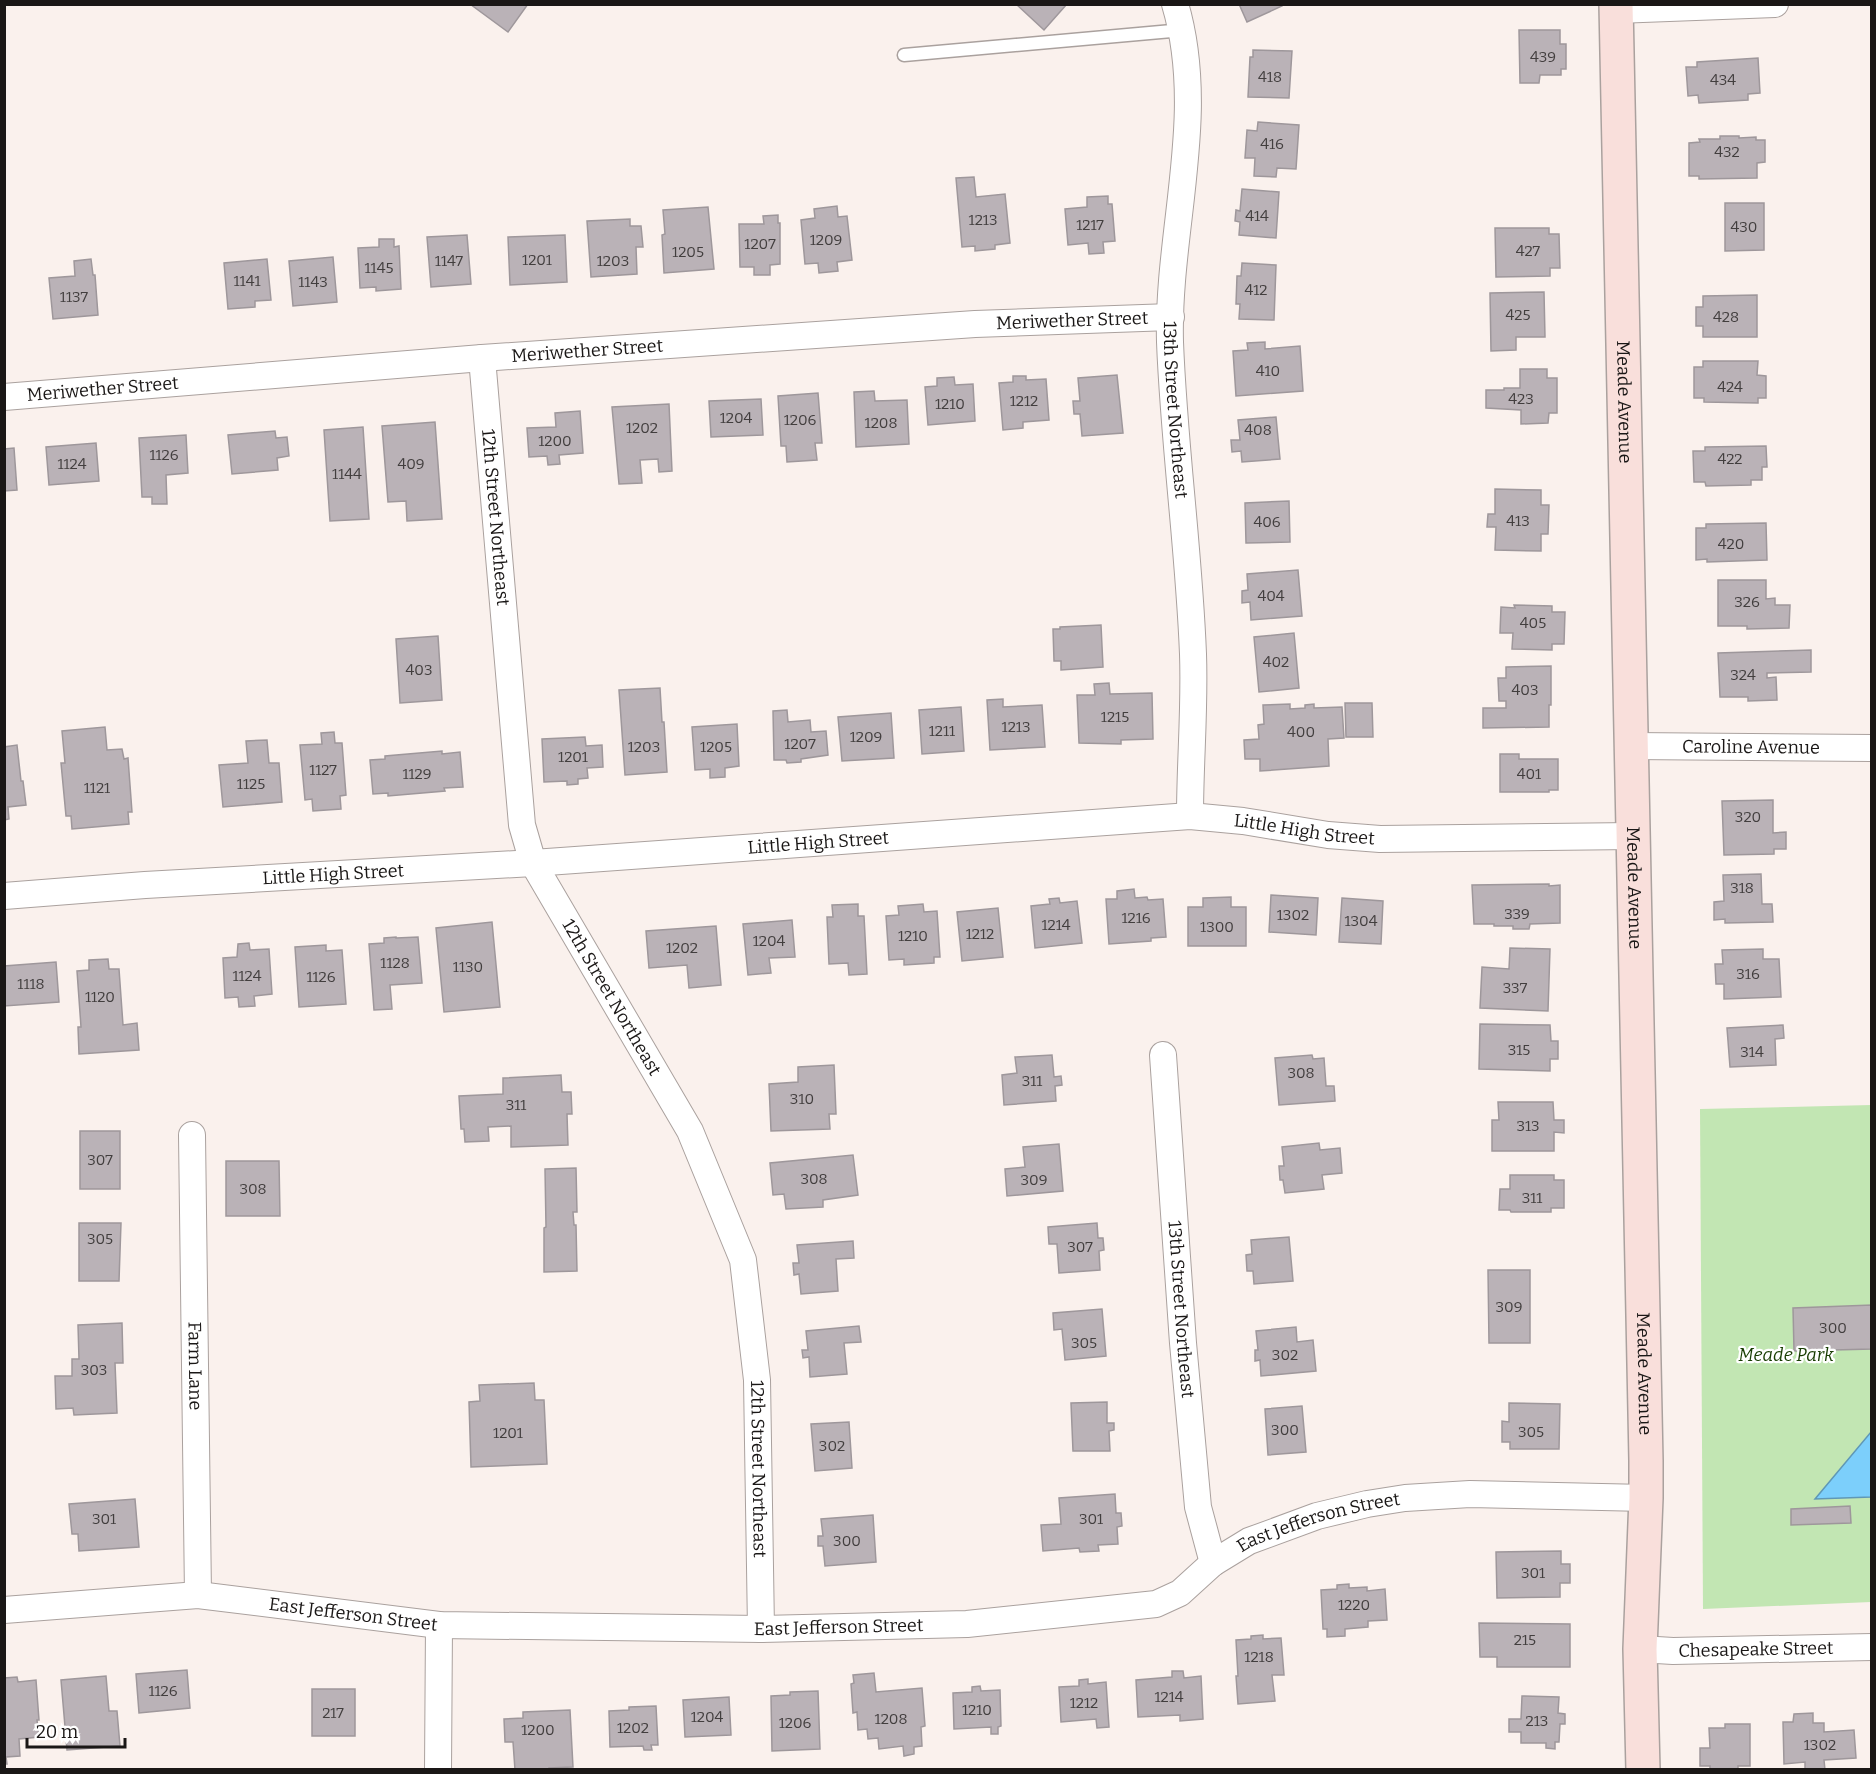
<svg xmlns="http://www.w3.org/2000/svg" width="1876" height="1774" font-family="Bitter,serif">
<rect width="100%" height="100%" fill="#faf1ed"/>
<path fill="#c2e6b3" d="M1871,1105v497l-168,7 -3,-500z"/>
<path fill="#7ccffb" stroke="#5f98b6" stroke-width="1.5" d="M1871,1432v65l-56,2z"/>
<path fill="#bab2b7" stroke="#9e979b" stroke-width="1.5" d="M470,4h58l-20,28z
M1016,4h51l-23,26z
M1239,4h42l1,2 -35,16z
M1519,30h41v14h6v25h-5v6h-21l-1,8h-19z
M1253,50l39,1 -3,47 -41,-1 2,-40h3z
M1758,58l2,35 -12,1v6l-49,3 -1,-8 -10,1 -2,-29h11v-5z
M1258,122l41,3 -3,44 -19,-1 -1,9 -22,-1 1,-18h-10l2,-28 10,1z
M1720,136h19v2l17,-1v3h9v22l-8,1v15l-58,1v-3h-10v-33l11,-1 -1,-3h21z
M974,177l2,20 29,-3 5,49 -15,2v4l-20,2v-5l-13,1 -6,-69z
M1242,189l37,3 -3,46 -37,-3 1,-13 -5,-1 1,-11 4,1z
M1108,196v8h4l3,37 -12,1 1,11 -15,1 -1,-11 -20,2 -3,-36 22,-2v-10z
M1725,203h39v47l-39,1z
M837,206l1,11 9,-1 5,44 -15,2 1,9 -19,2 -1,-10 -13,1 -4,-44 14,-2 -1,-9z
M708,207l6,62 -50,4 -2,-38 3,-1 -2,-24z
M778,215v8h2v41l-10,1v10h-16v-8h-14l-1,-43h25l-1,-8z
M630,219v7h11l2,21h-7l1,27 -46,3 -4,-56z
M1495,228h54v6h10l1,34h-10v8l-54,1z
M467,235l4,49 -40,3 -4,-50z
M565,235l2,47 -57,3 -2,-48z
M379,239h15v8l5,-1 2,43 -25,2v-4l-16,1 -2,-40 21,-1z
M333,257l4,45 -44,4 -4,-45z
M91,259l2,16h2l3,40 -45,4 -4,-41 26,-2 -1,-15z
M267,259l4,41 -16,1v6l-27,2 -4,-46z
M1242,263l34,2 -2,55 -35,-1 1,-15h-4l1,-28h4z
M1544,292l1,45h-29v13l-25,1 -1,-58z
M1757,295v42h-54v-11h-7v-19h7v-11z
M1265,342v7l35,-3 3,45 -67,5 -3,-45 15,-1 -1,-7z
M1703,361h55l-1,14 9,1v22h-8v5l-54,-1v-4h-10v-31h9z
M1520,369h27v9h10v35h-8l-1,10 -27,1v-14l-35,-2v-18h18v-2h16z
M1117,375l6,58 -41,3 -2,-22h-6l-1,-13h7l-2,-23z
M1013,376h13v4l20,-1 3,41 -26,2v6l-20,2 -4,-47 14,-1z
M954,377l1,8 18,-1 2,37 -47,4 -3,-38 12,-1v-8z
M874,391l1,10 32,-1 2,44 -53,3 -2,-55z
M818,393l4,50h-7l2,17 -30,2 -1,-16h-5l-3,-50z
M761,399l2,36 -52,2 -2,-36z
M669,404l3,67 -13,1 -1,-13 -18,1 2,23 -23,1 -7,-77z
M580,411l3,42 -24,2 1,9 -12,1 -1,-9 -18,1 -2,-29 29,-1 -1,-14z
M1276,417l4,42 -38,3 -1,-11 -9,1 -1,-12h9l-2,-20z
M435,422l7,97 -35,2 -1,-20 -18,1 -6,-76z
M363,427l6,92 -39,2 -6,-91z
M275,431l1,7 11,-1 2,19 -12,2 1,12 -46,4 -4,-39z
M186,435l2,38 -22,2 1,29h-15v-7h-10l-3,-59z
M96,443l3,38 -50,4 -3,-38z
M1766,446l1,21h-5v13h-11v5l-45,1 -1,-4h-11l-1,-31h12v-4z
M14,448l3,42 -13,1v-42z
M1495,489l46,1v15h8l-1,29h-7v17l-46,-1 1,-23h-9l1,-13h7z
M1289,501l1,41 -44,1 -1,-40z
M1766,523l1,37 -60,2v-3l-11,1v-32h10v-4z
M1298,570l4,46 -51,4 -1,-18 -8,1v-12l6,-1 -1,-16z
M1718,580h48v19l9,-1v7h15l-1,23 -42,1v-3h-29z
M1514,605l38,1v6h13l-1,32h-12v6l-40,-1 1,-16h-13l1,-26 14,1z
M1101,625l2,42 -42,3v-9h-7l-1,-32h7v-2z
M1294,633l5,55 -40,4 -5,-55z
M438,636l4,64 -42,3 -4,-64z
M1811,650v22l-44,1v5l9,-1 1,23 -29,1v-4h-28l-2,-44z
M1551,666v39h-2v22l-66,1v-20h23v-7h-7l-1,-23h8v-11z
M1109,683l1,11 42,-1 1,46 -32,1v4l-42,-1 -2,-48h18l-1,-11z
M660,688l2,34h2l3,50 -42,3 -6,-85z
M1003,699v8l39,-2 3,42 -55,3 -3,-50z
M1345,703h27l1,34h-27z
M1290,704v5l15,-1v-3l9,-1v4l28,-1 2,31 -16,1 1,27 -69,5v-12h-15l-1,-19 15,-1 -1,-14 6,-1 -1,-19z
M961,707l3,44 -42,3 -3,-44z
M787,710l1,12 22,-2 1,12 15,-1 2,24 -27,4v3l-14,1 -1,-3h-12l-1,-49z
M891,713l3,45 -52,3 -4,-44z
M737,724l2,42 -14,2v9l-15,1v-9l-15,1 -3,-43z
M105,727l2,23 15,-1 2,10 4,-1 4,54h-4l1,12 -57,5 -1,-13h-5l-5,-53h4l-3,-32z
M334,732l1,11h7l4,52 -6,1 1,13 -28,2 -1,-12 -7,1 -5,-55 22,-1 -1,-11z
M585,737l1,9 16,-1 1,22 -16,1 1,10 -10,1v5l-11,1v-4l-23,1 -2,-43z
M267,740l2,23h10l3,39 -59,5 -4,-42 29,-2 -2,-22z
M17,745l4,36h2l3,24 -18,2 1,12 -5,1v-73z
M442,751v3l18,-2 3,35 -19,1 1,3 -57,5v-3l-15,1 -3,-34 15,-1v-3z
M1500,754h19v5h39v31h-9v2h-49z
M1773,800v33l13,-1v17h-12v5l-50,1 -2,-54z
M1761,874l1,30h10l1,18 -48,1v-4l-11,1v-18l10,-1 -1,-26z
M1549,884v2l11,-1v38l-30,1 -1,5h-16v-3h-19v-2h-20l-2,-39z
M1134,889l1,9 12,-1 1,3 15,-1 3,38 -15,1v3l-42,3 -3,-45h11v-8z
M1271,895l47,3 -2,37 -47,-3z
M1231,897v10h15v39h-58v-39h15v-9z
M1059,898l1,5 17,-2 5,42 -47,5 -4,-42 19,-2 -1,-5z
M1342,898l41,3 -2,43 -42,-2z
M858,904v12h6l3,58 -18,1 -1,-12 -19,1 -2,-47h6l-1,-12z
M923,904l1,8 13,-1 3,46h-6v6l-30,2v-6l-15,1 -3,-44 13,-1 -1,-9z
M998,908l5,49 -41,4 -5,-49z
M792,920l3,37 -26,1 2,15 -23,2 -5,-51z
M492,922l8,85 -56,5 -8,-84z
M716,926l5,59 -32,3 -2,-23 -38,3 -3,-37z
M396,937v1l22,-1 4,46 -32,2 2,24 -18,1 -5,-66 15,-1v-5z
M249,943l1,7 19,-1 3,45 -18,2 1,10 -16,1 -1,-10 -13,1 -2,-40 14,-1 1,-13z
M326,945v6l16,-1 4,54 -47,3 -4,-60z
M1510,948l40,1 -2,62 -68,-3 2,-41 27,2z
M1763,949v10h16l2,38 -57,2v-15h-8l-1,-20h8l-1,-14z
M108,959l1,10h10l4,56 14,-2 2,27 -60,4 -1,-27h3l-4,-56 12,-1v-10z
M56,962l3,40 -55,4v-40z
M1480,1024l70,1 1,16h7v18h-8v12l-71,-2z
M1783,1025l1,13 -9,1 1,26 -46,2 -3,-39z
M1052,1055l2,22 7,-1 1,9 -7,1 1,15 -52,4 -2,-30 15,-2 -2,-16z
M1312,1055l1,4 11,-1 2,28h8l1,15 -56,4 -4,-47z
M834,1065l2,49h-7l1,15 -59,2 -2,-47 29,-2v-15z
M561,1075l1,17h9l1,22h-5l1,31 -57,2v-21l-23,1 1,14 -24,1 -1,-13h-3l-2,-33 44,-2v-16z
M1498,1102h55l1,18h10v13l-10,-1v19h-62v-31h7z
M80,1131h40v58h-40z
M1319,1143l1,7 20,-2 2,25 -20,2 2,14 -39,4 -2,-13h-3l-1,-14h5l-2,-19z
M1059,1144l4,47 -56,5 -2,-27 20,-2 -2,-20z
M853,1155l5,40 -35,5v7l-37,2 -2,-15 -11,1 -3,-32z
M226,1161h53l1,55h-54z
M576,1168l1,44h-4l1,13h2l1,46 -33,1v-44l2,-1 -1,-58z
M1510,1175h44v5h10v28h-13v4h-40l-1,-2h-11l1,-21h10z
M79,1223h42l-2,58h-40z
M1097,1223l1,15h5l1,12 -5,1 1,19 -41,3 -2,-29h-8l-1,-17z
M1289,1237l4,44 -39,3 -1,-13h-6l-1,-16 6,-1 -1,-14z
M853,1241l1,17 -18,1 2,32 -37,3 -2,-20 -5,1 -1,-12h6l-2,-18z
M1488,1270h42v73h-41z
M1872,1305v44l-78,2 -1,-43z
M1102,1309l4,47 -41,4 -3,-31 -8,1 -1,-17z
M122,1323l1,40h-8l2,50 -43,2 -1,-7 -17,1 -1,-33h17v-17h7l-1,-34z
M859,1326l2,16 -17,1 3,31 -37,3 -1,-20 -6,1 -1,-8h6l-2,-19z
M1296,1327l1,15 16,-2 3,31 -55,5 -1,-16 -5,1v-11h3l-2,-19z
M534,1383l1,17h9l3,64 -76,3 -2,-65 11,-1 -1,-16z
M1107,1402v21h7v7l-5,1 1,20h-37l-2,-48z
M1509,1403l51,1 -1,45h-49v-7h-8v-21l7,1z
M1302,1406l4,46 -38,3 -3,-46z
M849,1422l3,46 -37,3 -4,-47z
M1115,1494l1,19h5l1,13 -5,1 1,17 -20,1 1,6 -19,1 -1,-4 -36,3 -2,-26 20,-1 -2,-26z
M135,1499l4,48 -60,4 -1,-17h-6l-3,-30z
M1850,1506l1,17 -60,2v-16z
M873,1515l3,47 -51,4 -2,-20h-5v-10h5l-2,-17z
M1561,1551v13h9v19h-10v14l-63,1 -1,-46z
M1349,1584v4l18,-1v4l18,-2 2,31 -19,1v6l-23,2v7l-18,1v-8h-4l-2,-39 16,-1v-4z
M1479,1623l91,1v43h-73v-10h-17z
M1263,1635v4l18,-1 3,37h-12l3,26 -37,3 -2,-28h2l-2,-36 15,-1v-3z
M187,1670l3,38 -51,5 -3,-39z
M1172,1671h11l1,7 17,-2 2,43 -23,2v-6l-42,2 -2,-37 36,-3z
M874,1673l2,19 46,-4 3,38 -4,1 1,19 -8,1v7l-10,2 -1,-10 -24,3 -1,-11 -10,1 -1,-10 -9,1 -1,-18 -4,1 -2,-29 3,-1 -1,-8z
M106,1676l3,35h8l3,35 -53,4 -6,-70z
M17,1677l1,5 18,-2 3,40h-2l2,17 -20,2 1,17 -14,1 1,7h-3v-86z
M1088,1679v5l18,-2 3,45 -12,1 -1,-9 -35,3 -2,-35 20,-1v-6z
M980,1686l1,5 19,-1 1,36 -3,1v7h-7v-7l-37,2 -1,-36 19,-1v-5z
M312,1689h43v47h-43z
M818,1691l2,58 -48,2 -1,-55 19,-1v-3z
M1522,1696l37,1 -1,16 7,1v10h-5l-1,18h-4v7l-9,-1v-5h-25v-11h-12v-13h12z
M729,1697l2,38 -46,2 -2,-37z
M656,1706l2,39h-7l1,5h-8l-1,-4 -33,1 -1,-36 20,-1v-3z
M570,1710l3,57 -24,1v2h-34l-2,-28h-8l-1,-23 19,-1v-6z
M1813,1713v10h11v9l30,-2 2,28 -32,2 1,10h-20v-8l-21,2 -1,-42h10l1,-8z
M1725,1724h25v42h-12v4h-28v-4h-10v-18h10l-1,-20h16z"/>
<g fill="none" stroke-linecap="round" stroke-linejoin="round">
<g stroke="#aaa19e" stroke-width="15">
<path id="service" d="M904,55l279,-25"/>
</g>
<g stroke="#aaa19e" stroke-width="28">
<g id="minor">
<path id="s1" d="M1175,4c33,111 -8,226 -5,338 4,104 19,208 23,312 2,54 -3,108 -3,162"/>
<path d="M1616,10l159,-6"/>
<path id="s2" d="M482,358l40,467 11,38 157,268 53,129 14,120 4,249"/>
<path id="s3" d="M4,397l478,-39 493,-34 196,-7"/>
<path id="s4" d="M1631,746l241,2"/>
<path id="s5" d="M4,896l141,-11 388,-22 657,-47 53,5 85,14 52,4 253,-3"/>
<path id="s6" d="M1163,1055l20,288 15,164 15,56"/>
<path id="s7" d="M192,1135l6,460"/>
<path id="s8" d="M4,1610l194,-15 241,30 322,4 206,-5 189,-20 24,-11 33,-30 36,-22 68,-25 50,-12 38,-6 65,-4 176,4"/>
<path id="s9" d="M1640,1649l33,2 199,-4"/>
<path d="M438,1770l1,-145"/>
</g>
</g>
<g stroke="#aaa19e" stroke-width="36">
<g id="secondary">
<path id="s10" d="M1616,4l30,1457v37l-6,151 3,121"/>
</g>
</g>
<use href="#service" stroke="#fff" stroke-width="12"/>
<use href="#minor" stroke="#fff" stroke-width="26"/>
<use href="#secondary" stroke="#f9dfdb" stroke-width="33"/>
</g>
<g text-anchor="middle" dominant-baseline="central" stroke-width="4.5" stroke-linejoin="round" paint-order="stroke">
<g font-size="15" fill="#423e3e">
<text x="1543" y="57">439</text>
<text x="1270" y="77">418</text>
<text x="1723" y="80">434</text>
<text x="1272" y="144">416</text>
<text x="1727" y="152">432</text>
<text x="1257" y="216">414</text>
<text x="983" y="220">1213</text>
<text x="1090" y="225">1217</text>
<text x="1744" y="227">430</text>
<text x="826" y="240">1209</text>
<text x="760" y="244">1207</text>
<text x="1528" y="251">427</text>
<text x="688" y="252">1205</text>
<text x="537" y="260">1201</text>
<text x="449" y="261">1147</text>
<text x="613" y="261">1203</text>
<text x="379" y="268">1145</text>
<text x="247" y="281">1141</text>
<text x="313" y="282">1143</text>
<text x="1256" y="290">412</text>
<text x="74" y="297">1137</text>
<text x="1518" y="315">425</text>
<text x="1726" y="317">428</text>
<text x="1268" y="371">410</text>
<text x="1730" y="387">424</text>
<text x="1521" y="399">423</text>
<text x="1024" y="401">1212</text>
<text x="950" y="404">1210</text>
<text x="736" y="418">1204</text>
<text x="800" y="420">1206</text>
<text x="881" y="423">1208</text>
<text x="642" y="428">1202</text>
<text x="1258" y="430">408</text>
<text x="555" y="441">1200</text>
<text x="164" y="455">1126</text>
<text x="1730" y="459">422</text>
<text x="72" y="464">1124</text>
<text x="411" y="464">409</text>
<text x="347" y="474">1144</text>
<text x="1518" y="521">413</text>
<text x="1267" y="522">406</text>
<text x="1731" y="544">420</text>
<text x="1271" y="596">404</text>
<text x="1747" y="602">326</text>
<text x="1533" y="623">405</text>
<text x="1276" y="662">402</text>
<text x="419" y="670">403</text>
<text x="1743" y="675">324</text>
<text x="1525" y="690">403</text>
<text x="1115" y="717">1215</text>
<text x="1016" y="727">1213</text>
<text x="942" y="731">1211</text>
<text x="1301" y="732">400</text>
<text x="866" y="737">1209</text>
<text x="800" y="744">1207</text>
<text x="644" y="747">1203</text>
<text x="716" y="747">1205</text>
<text x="573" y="757">1201</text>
<text x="323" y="770">1127</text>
<text x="417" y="774">1129</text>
<text x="1529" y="774">401</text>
<text x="251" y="784">1125</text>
<text x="97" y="788">1121</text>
<text x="1748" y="817">320</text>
<text x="1742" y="888">318</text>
<text x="1517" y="914">339</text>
<text x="1293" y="915">1302</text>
<text x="1136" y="918">1216</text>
<text x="1361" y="921">1304</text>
<text x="1056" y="925">1214</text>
<text x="1217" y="927">1300</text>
<text x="980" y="934">1212</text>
<text x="913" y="936">1210</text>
<text x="769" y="941">1204</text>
<text x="682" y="948">1202</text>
<text x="395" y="963">1128</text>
<text x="468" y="967">1130</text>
<text x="1748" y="974">316</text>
<text x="247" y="976">1124</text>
<text x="321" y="977">1126</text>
<text x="31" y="984">1118</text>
<text x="1515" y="988">337</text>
<text x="100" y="997">1120</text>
<text x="1519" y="1050">315</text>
<text x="1752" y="1052">314</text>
<text x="1301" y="1073">308</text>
<text x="1032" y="1081">311</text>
<text x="802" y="1099">310</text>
<text x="516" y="1105">311</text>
<text x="1528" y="1126">313</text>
<text x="100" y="1160">307</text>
<text x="814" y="1179">308</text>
<text x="1034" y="1180">309</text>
<text x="253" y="1189">308</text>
<text x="1532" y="1198">311</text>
<text x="100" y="1239">305</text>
<text x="1080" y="1247">307</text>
<text x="1509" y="1307">309</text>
<text x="1833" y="1328">300</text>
<text x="1084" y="1343">305</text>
<text x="1285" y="1355">302</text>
<text x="94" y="1370">303</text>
<text x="1285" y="1430">300</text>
<text x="1531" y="1432">305</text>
<text x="508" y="1433">1201</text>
<text x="832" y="1446">302</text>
<text x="104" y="1519">301</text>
<text x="1091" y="1519">301</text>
<text x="847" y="1541">300</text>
<text x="1533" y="1573">301</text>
<text x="1354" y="1605">1220</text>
<text x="1525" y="1640">215</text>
<text x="1259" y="1657">1218</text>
<text x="163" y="1691">1126</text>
<text x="1169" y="1697">1214</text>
<text x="1084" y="1703">1212</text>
<text x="977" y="1710">1210</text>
<text x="333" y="1713">217</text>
<text x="707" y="1717">1204</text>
<text x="891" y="1719">1208</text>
<text x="1537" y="1721">213</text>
<text x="795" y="1723">1206</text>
<text x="633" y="1728">1202</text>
<text x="538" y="1730">1200</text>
<text x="1820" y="1745">1302</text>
</g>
<g font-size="18" fill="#1a1716" stroke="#fff">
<text stroke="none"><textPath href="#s3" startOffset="1071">Meriwether Street</textPath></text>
<text stroke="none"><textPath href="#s3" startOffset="585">Meriwether Street</textPath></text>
<text stroke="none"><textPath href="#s3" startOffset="99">Meriwether Street</textPath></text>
<text stroke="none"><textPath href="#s10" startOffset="398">Meade Avenue</textPath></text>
<text stroke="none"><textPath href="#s1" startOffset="408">13th Street Northeast</textPath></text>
<text stroke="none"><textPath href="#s2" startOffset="160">12th Street Northeast</textPath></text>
<text stroke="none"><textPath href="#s4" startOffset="120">Caroline Avenue</textPath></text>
<text stroke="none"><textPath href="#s5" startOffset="1304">Little High Street</textPath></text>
<text stroke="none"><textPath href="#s5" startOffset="816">Little High Street</textPath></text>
<text stroke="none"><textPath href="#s5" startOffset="330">Little High Street</textPath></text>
<text stroke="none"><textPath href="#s10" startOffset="884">Meade Avenue</textPath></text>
<text stroke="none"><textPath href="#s2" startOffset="664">12th Street Northeast</textPath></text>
<text stroke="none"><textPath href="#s6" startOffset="255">13th Street Northeast</textPath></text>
<text stroke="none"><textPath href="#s7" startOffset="231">Farm Lane</textPath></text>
<text stroke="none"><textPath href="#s10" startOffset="1370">Meade Avenue</textPath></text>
<text stroke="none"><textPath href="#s2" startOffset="1168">12th Street Northeast</textPath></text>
<text stroke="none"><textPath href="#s8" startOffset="1341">East Jefferson Street</textPath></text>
<text stroke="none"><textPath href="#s8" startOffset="351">East Jefferson Street</textPath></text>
<text stroke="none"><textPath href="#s8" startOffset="837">East Jefferson Street</textPath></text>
<text stroke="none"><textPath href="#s9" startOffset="116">Chesapeake Street</textPath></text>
</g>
<g font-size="18" font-style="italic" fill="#183d02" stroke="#fff">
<text x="1786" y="1355">Meade Park</text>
</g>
</g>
<rect width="1876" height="1774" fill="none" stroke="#1a1716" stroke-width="12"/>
<path d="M27 1738v9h98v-9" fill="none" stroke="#1a1716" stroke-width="3"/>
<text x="36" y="1738" font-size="18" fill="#1a1716" stroke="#ffffff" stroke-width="4.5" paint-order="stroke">20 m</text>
</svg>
